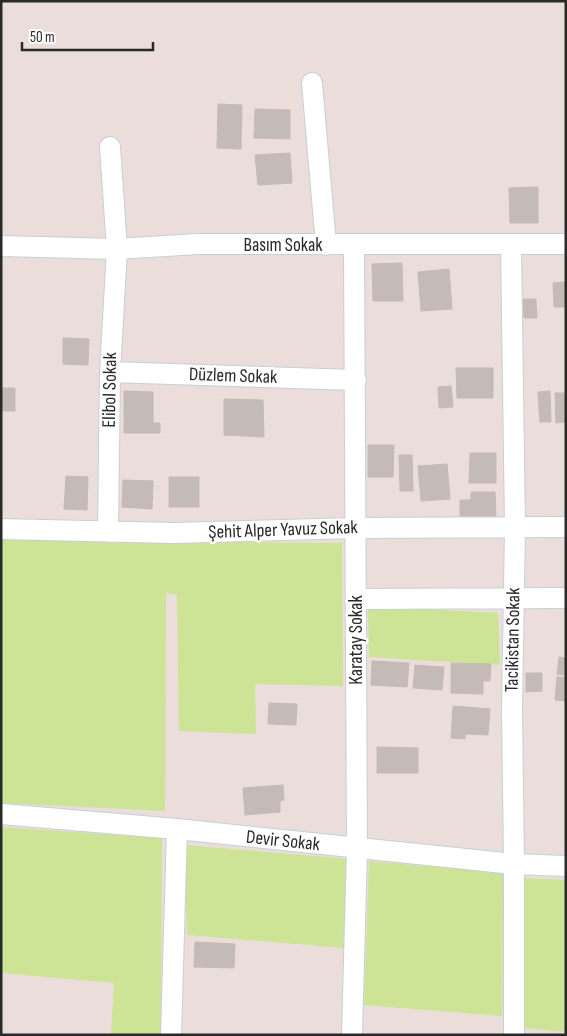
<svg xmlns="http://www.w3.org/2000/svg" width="567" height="1036" font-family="'Sofia Sans Condensed',sans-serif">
<rect width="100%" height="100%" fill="#ebdeda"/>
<path fill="#cde396" d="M1,540l341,3 1,143 -88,-2 1,50 -77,-3 -2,-136 -11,-2 -1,218 -164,-8z
M368,606l130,7 2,52 -131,-8z
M1,827l161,11 -1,197h-50l3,-52 -113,-10z
M184,845l165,14 -4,89 -158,-13z
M369,861l134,12 -1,143 -138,-11z
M525,878l41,2v152l-42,-4z"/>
<path fill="#c4bab6" stroke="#c7b9b4" d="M218,104l24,1 -1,44 -24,-1z
M255,109l35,1v29l-36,-1z
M290,153l2,30 -34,2 -3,-30z
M538,187v36h-28l-1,-35z
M402,263l1,38h-30l-1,-37z
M449,269l3,40 -31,2 -3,-39z
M566,282v25h-12l-1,-24z
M523,299h13l1,19h-13z
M63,338l26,1 -1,26 -25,-1z
M456,368h37v30h-36z
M451,386l2,21 -14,1 -1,-21z
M1,388h14v23h-14z
M124,391l29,1v31h7v10h-36z
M550,391l1,31h-11l-2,-30z
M555,393h11v29l-10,1z
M224,399l39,1 1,37 -40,-2z
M368,445h26l-1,32h-25z
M470,453h26v30h-27z
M399,455h13l1,36h-13z
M447,464l3,35 -29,2 -3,-35z
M66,476l22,1 -1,33 -23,-1z
M169,477h30v30h-30z
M123,480l30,1 -1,28 -30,-2z
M471,492h24l1,24h-36v-16h11z
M559,657l7,1 -1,17 -8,-1z
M372,661l37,2 -2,24 -36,-2z
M451,663l40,1 -1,17h-7v13l-32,-1z
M415,665l29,2 -2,23 -29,-2z
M526,673h16v18l-16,1z
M557,677h9l-1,24 -10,-1z
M269,703l28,1 -1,21 -28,-1z
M453,706l37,3 -2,26 -23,-1v5l-14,-1z
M377,747l41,1v25h-41z
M283,785l1,15 -4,1v11l-35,3 -2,-27z
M195,942l40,2 -1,24 -40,-1z"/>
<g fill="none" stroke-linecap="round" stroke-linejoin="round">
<g stroke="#c6cfd7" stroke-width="22">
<path id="minor" d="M312,83l14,162
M511,244l4,284 -3,182 2,154v171
M1,246l116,3 81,-5h368
M110,372l246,8
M1,529l173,4 182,-5 210,-1
M108,532l2,-160 7,-123 -7,-102
M356,599l210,-1
M1,814l176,15 337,35 52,2
M171,1035l6,-206
M352,1035l5,-186 -3,-604"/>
</g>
<use href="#minor" stroke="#fff" stroke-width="20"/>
</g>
<g text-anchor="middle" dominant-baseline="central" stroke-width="5" stroke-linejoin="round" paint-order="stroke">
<g font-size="19" fill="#292929" stroke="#fff">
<text x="283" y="245">Basım Sokak</text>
<text transform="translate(233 376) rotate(2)">Düzlem Sokak</text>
<text transform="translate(110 390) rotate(-89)">Elibol Sokak</text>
<text transform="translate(283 530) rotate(-2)">Şehit Alper Yavuz Sokak</text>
<text transform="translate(356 640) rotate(-90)">Karatay Sokak</text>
<text transform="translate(513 640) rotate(-89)">Tacikistan Sokak</text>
<text transform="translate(283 841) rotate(6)">Devir Sokak</text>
</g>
</g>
<rect width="567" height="1036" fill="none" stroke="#292929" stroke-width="5"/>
<path d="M22 42v8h131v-8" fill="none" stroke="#292929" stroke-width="2.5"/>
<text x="30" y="42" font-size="15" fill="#292929" stroke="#ffffff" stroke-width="4" paint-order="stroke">50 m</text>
</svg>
